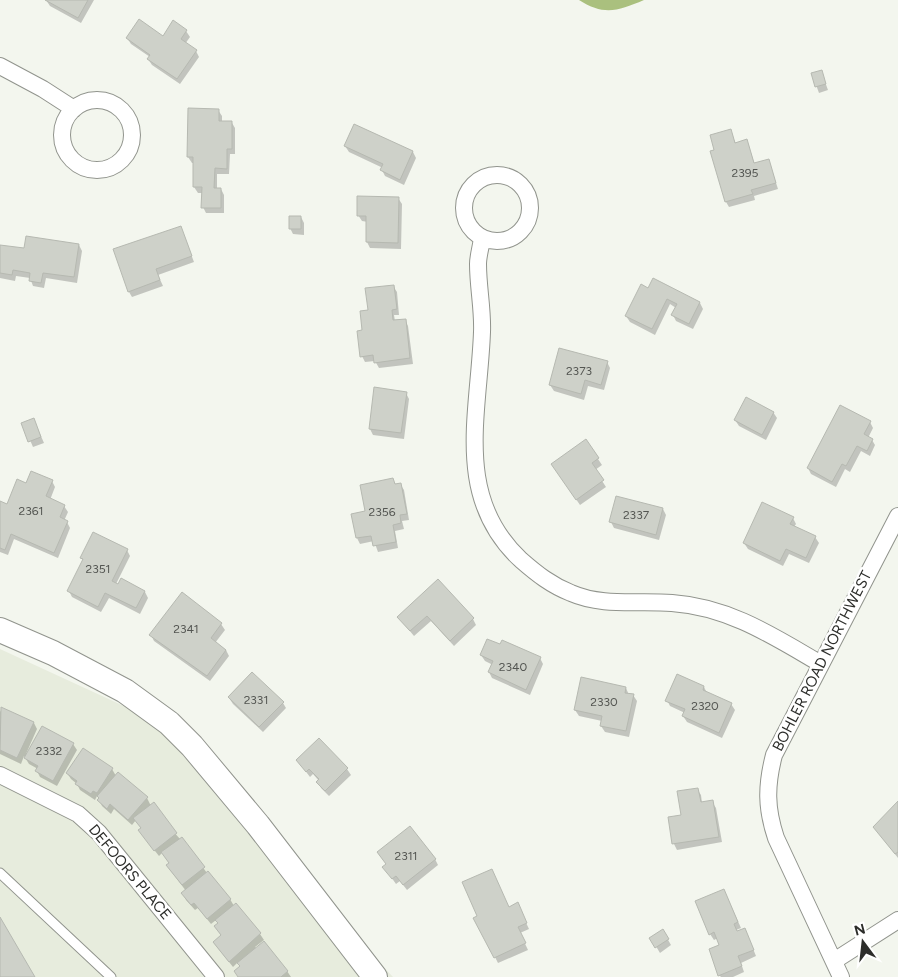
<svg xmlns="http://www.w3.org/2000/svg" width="898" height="977" font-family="Figtree,sans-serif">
<rect width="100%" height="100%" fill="#f3f6ee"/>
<path fill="#e7ecdd" d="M0,649l152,70 241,258h-393z"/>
<path fill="#aac07e" d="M579,0h65c-26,11 -40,16 -65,0z"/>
<path fill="#0003" d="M46,0h48l-13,23 -31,-17z
M186,31l4,6 -5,7 11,7 3,6 -19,27 -28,-19 -4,-6 2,-2 -19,-13 -4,-6h36z
M821,71l7,19 -9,3 -7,-19z
M218,110l4,6v6l10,1 3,5v26h-5l-1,20h-12v15h4l3,6v18h-18l-3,-6v-14h-5l-4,-6v-24h-2l-4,-6z
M355,125l58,27 3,6 -12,27 -19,-9 -3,-6 1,-2 -34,-16 -4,-6z
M730,130l6,14 11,-3 8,24 14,-4 9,28 -24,7 1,4 -26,7 -3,-5 -10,-51z
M398,198l4,6 -1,45 -31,-1 -3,-6 1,-20 -6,-1 -4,-6z
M301,217l3,6v12l-11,-1 -3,-6z
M181,228l13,34 -36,13 5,11 -31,11 -3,-5z
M79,245l3,6 -5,32 -31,-5 -2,10 -11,-2 -3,-8 -14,-2 -1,5 -15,-3v-32l25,4z
M653,280l47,23 3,6 -10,20 -17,-8 -3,-6 3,-7 -6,-4 -15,31 -25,-13 -4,-6 23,-27z
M393,286l4,6 2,23h-5l1,6 10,-1 3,6 5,38 -34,4 -4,-7 -10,1 -3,-6 2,-25 6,-20z
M607,362l3,6 -6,22 -16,-4 -4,14 -30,-9 -4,-6z
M406,393l3,6 -5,40 -31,-4 -3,-6z
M773,412l4,6 -11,22 -27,-14 -4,-6z
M34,420l10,23 -11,4 -10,-23z
M870,422l3,6 -5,10 4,2 3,5 -5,11 -9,-5 -11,21 -5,-3 -9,18 -25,-13 -3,-6z
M586,441l16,24 -7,5 11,17 -26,18 -24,-35z
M393,480l3,5 4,-1 4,6 5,30 -7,1 2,8 -9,2 3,17 -20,4 -4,-11 -14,3 -3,-6 9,-26z
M52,481l3,6 -5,13 14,6 4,6 -4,9 3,1 3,6 -12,30 -44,-19 -6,16 -8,-3v-49l8,3 19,-21z
M663,509l3,6 -7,25 -45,-12 -3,-6z
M793,518l3,6 -2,3 21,10 4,6 -10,20 -20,-9 -6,12 -35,-17 -4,-6z
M127,550l3,6 -14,28 29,8 3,6 -8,16 -31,-16 -8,14 -29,-15 -3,-6 15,-30 -3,-3z
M438,581l35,38 3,6 -22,21 -23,-25 -17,15 -15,-18z
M182,594l39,30 4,6 -10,13 11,7 3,6 -19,25 -56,-40 -3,-6z
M481,655l59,3 3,6 -13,31 -38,-17 -3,-6 4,-7 -8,-4z
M704,687l3,6 24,11 4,6 -13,28 -35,-16 -4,-6 2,-3 -15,-7 -3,-6z
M626,688l3,7h4l4,6 -8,36 -24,-5 -4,-6 1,-5 -23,-5 -4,-6z
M229,698l54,5 3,5 -23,24 -30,-28z
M2,709l32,14 3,6 -11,25 1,1 46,-11 4,6 -20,36 -17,-9 -3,-6 1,-2 -9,-5 -5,-8 -3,8 -21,-10v-42z
M319,740l28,29 4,6 -22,21 -8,-8 -3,-6 1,-1 -6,-7 -3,3 -13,-17z
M84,749l28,20 4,7 31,22 4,8 29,33h2l25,34 23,26 4,7 26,28 4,6 -9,7 32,24 4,6h-53l3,-10 -3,-5 -5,5 -19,-24 8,-7 -7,-9 4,-3 -3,-4 -5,4 -13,-16 -3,2 -9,-10 -3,-6 3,-3 -15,-20 -1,-7 -8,-11 -3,3 -16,-20 -1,-7 -6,-9 -4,5 -18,-16 -3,5 -9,-8 -4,-9 -1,-1 -2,4 -15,-10 -3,-6 -6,-5 -4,-6z
M697,789l4,6 1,8 10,-1 4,6 6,34 -45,8 -3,-6 -5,-26 13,-2z
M898,803v55l-24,-31z
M435,859l3,6 -31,25 -7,-9 -4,3 -12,-17 3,-2z
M724,890l17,38 -5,2 1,2 8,-3 11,27 -15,7 3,9 -11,5h-12l-2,-2 2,-30 -3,-7 -4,2 -4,-6z
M509,908l11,2 9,19 -9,4 8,17 -30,13 -3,-6z
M663,931l8,14 -11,8 -9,-15z"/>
<path fill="#ced1c9" stroke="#b6b9b1" d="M45,0h43l-10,18z
M139,19l24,17 10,-16 14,10 -6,9 16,11 -20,29 -30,-20 3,-4 -24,-17z
M822,70l4,14 -11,3 -4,-14z
M188,108l31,1v12h13v28h-5v20l-12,-1 -1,20h7v20h-20l1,-21h-9v-30h-6z
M354,124l59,27 -13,29 -20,-10 3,-6 -39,-18z
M731,129l4,14 12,-4 7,24 15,-4 7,24 -25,7 2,4 -28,8 -15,-51 4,-1 -4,-15z
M357,196l42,1 -1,46 -32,-1v-26h-9z
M289,216h12v13h-12z
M181,226l11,30 -36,13 4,11 -32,12 -15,-43z
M26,236l53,8 -5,33 -31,-4 -2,10 -12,-2 1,-8 -17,-3 -1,5 -12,-2v-28l24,3z
M653,278l47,24 -11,22 -18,-9 6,-11 -10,-5 -15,30 -27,-13 16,-32 7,4z
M394,285l3,24 -5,1 1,10 13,-1 4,39 -36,5 -1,-8 -13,2 -3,-26 5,-1 -2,-19 8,-1 -3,-22z
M559,348l49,13 -7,24 -16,-5 -4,14 -32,-9z
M374,387l33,5 -6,41 -32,-4z
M746,397l28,15 -12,23 -28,-15z
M840,405l31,16 -7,13 9,5 -6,12 -10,-5 -11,20 -4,-2 -10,18 -25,-14z
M34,418l7,19 -13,5 -7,-19z
M586,439l13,19 -7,5 12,17 -28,20 -25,-36z
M31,471l22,9 -7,16 19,9 -5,12 8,4 -14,32 -43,-19 -6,16 -5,-2v-47l7,3 10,-25 9,4z
M393,478l2,6 6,-1 6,31 -7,1 1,8 -8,2 3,17 -23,4 -2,-10 -15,2 -5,-24 14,-3 -5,-26z
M616,496l47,12 -7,27 -47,-13z
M762,502l32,15 -4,7 26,12 -10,22 -20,-9 -6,12 -37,-18z
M93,532l35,17 -16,32 6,3 3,-6 24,13 -9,17 -31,-15 -7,14 -31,-16 16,-32 -3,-1z
M438,579l36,39 -24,23 -23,-25 -17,15 -13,-14z
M182,592l40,31 -11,15 15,12 -19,26 -58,-41z
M487,639l13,5 2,-4 39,17 -15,33 -38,-18 5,-11 -13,-6z
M252,672l32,30 -25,25 -31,-30z
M677,674l27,12 -1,4 29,13 -13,30 -37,-17 3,-7 -20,-8z
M581,677l45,10 -1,6 9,1 -8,37 -26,-5 2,-10 -28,-6z
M1,707l33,15 -17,36 -17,-8z
M42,726l32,17 -21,38 -18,-10 3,-5 -14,-8z
M319,738l29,30 -23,23 -9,-9 3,-3 -10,-10 -3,3 -10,-12z
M83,748l30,20 -16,25 -4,-2 -2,3 -16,-10 2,-3 -11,-8z
M118,772l30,25 -20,23 -18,-16 -3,5 -10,-9 2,-2 -2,-2z
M698,788l3,14 12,-2 6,37 -47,7 -4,-27 13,-2 -4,-24z
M898,801v51l-3,2 -22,-27z
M154,802l23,31 -23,18 -16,-21 3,-2 -8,-10z
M410,826l26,33 -33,26 -7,-9 -4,3 -10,-12 4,-3 -9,-12z
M182,837l23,30 -23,18 -16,-20 3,-2 -8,-11z
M492,869l17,38 9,-5 9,21 -9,4 8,16 -32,15 -21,-40 4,-2 -15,-34z
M208,871l23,28 -24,20 -13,-16 -3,2 -10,-12z
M724,889l14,33 -4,2 3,7 8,-3 9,22 -16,6 4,10 -24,10 -9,-27 10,-4 -5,-13 -5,3 -14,-34z
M236,903l25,30 -32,29 -16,-20 8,-7 -7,-9 4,-3 -3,-3z
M0,917l35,60h-35z
M663,929l6,10 -14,9 -6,-10z
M264,941l24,30 -7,6h-43l-4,-6 6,-5 -3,-3z"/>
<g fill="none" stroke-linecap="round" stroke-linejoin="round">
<g stroke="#91948d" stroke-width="11">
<path id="lane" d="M0,873l111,104"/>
</g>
<g stroke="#91948d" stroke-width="18">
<path id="street" d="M0,66l43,23 31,20
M62 135a35 35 0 1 1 70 0a35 35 0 1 1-70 0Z
M464 208a33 33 0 1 1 66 0a33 33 0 1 1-66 0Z
M482,238c-1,9 -4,18 -4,26 0,23 5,46 4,68 -3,82 -29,165 39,228 16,14 30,25 50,33 32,14 67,7 101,10 57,4 101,33 149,61
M0,775l78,39 21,19 117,144
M834,961l64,-41
M841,977l-65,-139c-10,-30 -10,-52 -2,-83l124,-239"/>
</g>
<g stroke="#91948d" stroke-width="26">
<path id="secondary" d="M0,630l53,23 72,38 44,32 23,23 66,79 117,152"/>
</g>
<use href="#lane" stroke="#fff" stroke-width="9"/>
<use href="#street" stroke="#fff" stroke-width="16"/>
<use href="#secondary" stroke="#fff" stroke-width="24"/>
</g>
<g text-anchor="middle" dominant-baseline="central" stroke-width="5" stroke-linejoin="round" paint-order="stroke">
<g font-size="12" fill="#545652">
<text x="745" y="173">2395</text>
<text x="579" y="371">2373</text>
<text x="31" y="511">2361</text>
<text x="382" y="512">2356</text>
<text x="636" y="515">2337</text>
<text x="98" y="569">2351</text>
<text x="186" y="629">2341</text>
<text x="513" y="667">2340</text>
<text x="256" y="700">2331</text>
<text x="604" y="702">2330</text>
<text x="705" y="706">2320</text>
<text x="49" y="751">2332</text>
<text x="406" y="856">2311</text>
</g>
<g font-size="15" fill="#2c2d2a" stroke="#fff">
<text transform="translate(822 661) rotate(-63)">BOHLER ROAD NORTHWEST</text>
<text transform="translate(130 872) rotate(50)">DEFOORS PLACE</text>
</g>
</g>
<g transform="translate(863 942) rotate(345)" stroke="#ffffff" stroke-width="4" paint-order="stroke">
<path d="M0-4L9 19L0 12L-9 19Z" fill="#2c2d2a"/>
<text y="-8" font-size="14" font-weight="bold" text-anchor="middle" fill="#2c2d2a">N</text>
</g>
</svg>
